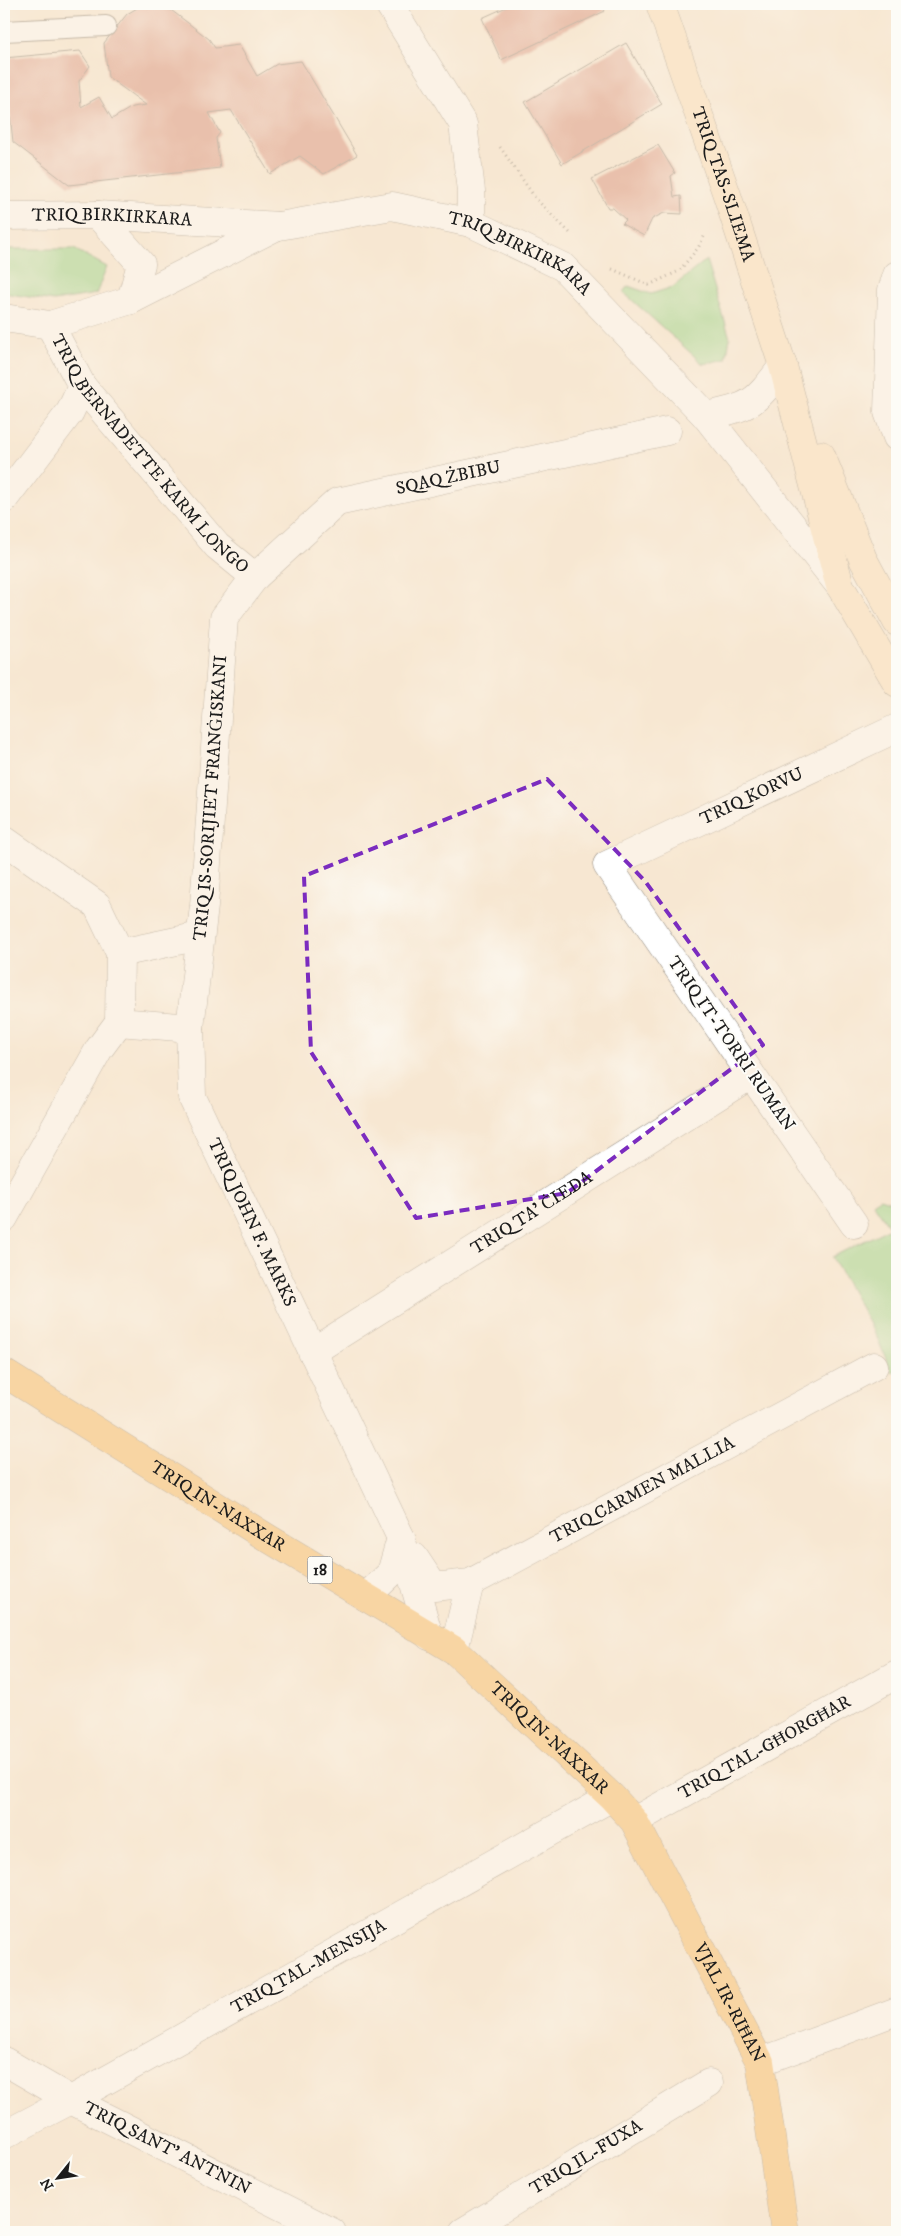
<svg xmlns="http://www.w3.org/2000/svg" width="901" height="2236" font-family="'IM FELL DW Pica',serif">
<rect width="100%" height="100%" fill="#fdfcf7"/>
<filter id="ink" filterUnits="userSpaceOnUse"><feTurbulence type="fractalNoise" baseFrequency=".02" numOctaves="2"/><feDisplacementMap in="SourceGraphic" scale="10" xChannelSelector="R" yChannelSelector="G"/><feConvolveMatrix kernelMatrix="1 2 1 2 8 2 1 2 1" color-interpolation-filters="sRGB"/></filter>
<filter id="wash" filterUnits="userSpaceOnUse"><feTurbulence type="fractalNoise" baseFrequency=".0096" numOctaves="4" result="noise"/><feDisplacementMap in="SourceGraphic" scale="20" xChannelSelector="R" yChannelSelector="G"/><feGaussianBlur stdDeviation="1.12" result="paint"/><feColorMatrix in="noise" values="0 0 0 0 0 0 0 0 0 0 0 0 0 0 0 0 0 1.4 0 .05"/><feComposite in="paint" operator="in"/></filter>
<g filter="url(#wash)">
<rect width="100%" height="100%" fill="#f7e7d2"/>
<path fill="#97d68b" stroke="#5a7954" d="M4,249h70l33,18 -11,27 -42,7 -50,-8z
M706,260l24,78 -4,21 -23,5 -80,-72 5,-6 23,8 22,-7z
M880,1198l17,6v166l-5,3 -16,-38 -44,-78 58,-29 -17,-25z"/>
<g id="blocks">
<path fill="#d8917e" d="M144,4h19l46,35 6,9 24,-3 18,31 20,-12 24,-3 56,94 -33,19 -24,-18 -30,18 -39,-64 -22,3 11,20 -4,5 4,30 -151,17 -56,-43 -9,-84 76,-7 10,15 -11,15 2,26 18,-10 13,22 20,-12 14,-2 -38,-28 -4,-34 23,-29z
M513,4h88l4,7 -104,49 -19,-42z
M626,43l36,61 -100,60 -37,-62z
M658,145l17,28 -4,3 3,21 7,-1 1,18 -18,-1 -12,6 -8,17 -22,-12 4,-4 -13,-12h-5l-16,-29z"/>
</g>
</g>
<g filter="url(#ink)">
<use href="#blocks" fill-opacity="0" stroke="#8a8277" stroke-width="1"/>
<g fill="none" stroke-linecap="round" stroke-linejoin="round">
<g stroke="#8a8277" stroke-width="22">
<path id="service" d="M4,31l102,-5"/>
</g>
<g stroke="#8a8277" stroke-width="29">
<g id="minor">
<path d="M389,4l74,120 8,67v32"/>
<path d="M897,275l-5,15 -4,122 9,25"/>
<path id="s1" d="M50,325l32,61 135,160 38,31"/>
<path d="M4,499l66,-87 12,-26"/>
<path id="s2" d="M4,840l93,65 23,48 -1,69 71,6 2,69 209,441 28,98"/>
<path d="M120,953l80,-17"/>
<path id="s3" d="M190,1028l14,-122 20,-288 31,-41 82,-75 330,-71"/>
<path d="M4,1218l95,-169 20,-27"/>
<path id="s4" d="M854,1224l-247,-359 290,-137"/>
<path id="s5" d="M312,1352l439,-277"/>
<path id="s6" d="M414,1557l20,30 36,-4 404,-217"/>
<path d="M366,1597l25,-24 10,-35"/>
<path d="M454,1650l16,-67"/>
<path id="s7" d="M634,1821l263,-147"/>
<path id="s8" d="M4,2061l67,39 261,132"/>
<path d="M760,2062l137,-51"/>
<path id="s9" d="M4,2135l67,-35 541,-303"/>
<path id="s10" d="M463,2232l246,-149"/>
</g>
</g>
<g stroke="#8a8277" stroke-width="29">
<g id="tertiary">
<path d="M98,215l43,49 -10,36"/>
<path id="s11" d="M4,216l94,-1 181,11 113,-20 79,17 92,44 143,149 134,170"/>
<path d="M4,318l46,7 81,-25 146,-74"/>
<path d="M706,416c47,-10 48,-12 77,-50"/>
</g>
</g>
<g stroke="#8a8277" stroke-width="29">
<g id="secondary">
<path id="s12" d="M660,4l67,191 56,171 57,220 57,97"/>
<path d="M821,455l42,104 34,63"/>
</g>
</g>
<g stroke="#8a8277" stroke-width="29">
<g id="primary">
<path id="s13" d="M4,1373l262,164 188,113 158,147 22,24 126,241 25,170"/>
</g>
</g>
<path stroke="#8a8277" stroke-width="3" stroke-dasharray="1 4" stroke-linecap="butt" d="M500,147l36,52 34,34
M612,269l37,16 30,-14 19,-23 7,-13"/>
<use href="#service" stroke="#fff" stroke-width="20"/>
<use href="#minor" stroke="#fff" stroke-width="28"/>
<use href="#tertiary" stroke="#fff" stroke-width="28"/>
<use href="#secondary" stroke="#fce5c4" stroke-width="28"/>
<use href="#primary" stroke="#f8bf6c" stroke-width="28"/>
</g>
</g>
<path d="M0 0H901V2236H0ZM547,779l98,102 118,164 -196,148 -151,25 -105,-166 -7,-176z" fill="#f7e7d2" fill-opacity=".55" fill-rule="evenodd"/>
<path fill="none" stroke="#7b2cbf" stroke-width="4" stroke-dasharray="10 6" stroke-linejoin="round" d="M547,779l98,102 118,164 -196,148 -151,25 -105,-166 -7,-176z"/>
<g text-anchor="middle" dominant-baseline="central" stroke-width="4" stroke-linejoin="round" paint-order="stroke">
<rect fill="#fdfcf7" stroke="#605f5e" stroke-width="1" x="307.5" y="1556.5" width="25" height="27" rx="4"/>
<g font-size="16" font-weight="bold" fill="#1c1c1c">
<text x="320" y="1570">18</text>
</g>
<g font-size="18" fill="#1c1c1c" stroke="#fdfcf7">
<text stroke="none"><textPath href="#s12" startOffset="191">TRIQ TAS-SLIEMA</textPath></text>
<text stroke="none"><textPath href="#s11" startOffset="108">TRIQ BIRKIRKARA</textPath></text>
<text stroke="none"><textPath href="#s11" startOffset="528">TRIQ BIRKIRKARA</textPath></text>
<text stroke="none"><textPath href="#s1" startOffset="164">TRIQ BERNADETTE KARM LONGO</textPath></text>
<text stroke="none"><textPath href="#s3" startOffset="688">SQAQ ŻBIBU</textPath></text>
<text stroke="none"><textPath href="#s4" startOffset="596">TRIQ KORVU</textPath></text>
<text stroke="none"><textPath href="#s3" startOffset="231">TRIQ IS-SORIJIET FRANĠISKANI</textPath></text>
<text transform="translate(731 1044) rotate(55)">TRIQ IT-TORRI RUMAN</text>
<text stroke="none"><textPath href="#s5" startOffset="260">TRIQ TA' ĊIEDA</textPath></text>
<text stroke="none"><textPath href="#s2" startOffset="515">TRIQ JOHN F. MARKS</textPath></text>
<text stroke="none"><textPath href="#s6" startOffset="268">TRIQ CARMEN MALLIA</textPath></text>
<text stroke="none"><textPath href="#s13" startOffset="252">TRIQ IN-NAXXAR</textPath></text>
<text stroke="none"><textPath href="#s13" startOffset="658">TRIQ IN-NAXXAR</textPath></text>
<text stroke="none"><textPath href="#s7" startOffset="150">TRIQ TAL-GĦORGĦAR</textPath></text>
<text stroke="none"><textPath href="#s9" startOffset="348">TRIQ TAL-MENSIJA</textPath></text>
<text stroke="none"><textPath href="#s13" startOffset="982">VJAL IR-RIĦAN</textPath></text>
<text stroke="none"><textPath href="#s8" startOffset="185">TRIQ SANT' ANTNIN</textPath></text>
<text stroke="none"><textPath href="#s10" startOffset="144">TRIQ IL-FUXA</textPath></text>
</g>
</g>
<rect width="901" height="2236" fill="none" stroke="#fdfcf7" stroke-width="20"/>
<g transform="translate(58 2178) rotate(240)" stroke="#fdfcf7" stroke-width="4" paint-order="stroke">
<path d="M0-4L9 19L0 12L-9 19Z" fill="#1c1c1c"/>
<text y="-8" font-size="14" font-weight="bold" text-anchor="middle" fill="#1c1c1c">N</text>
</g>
</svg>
